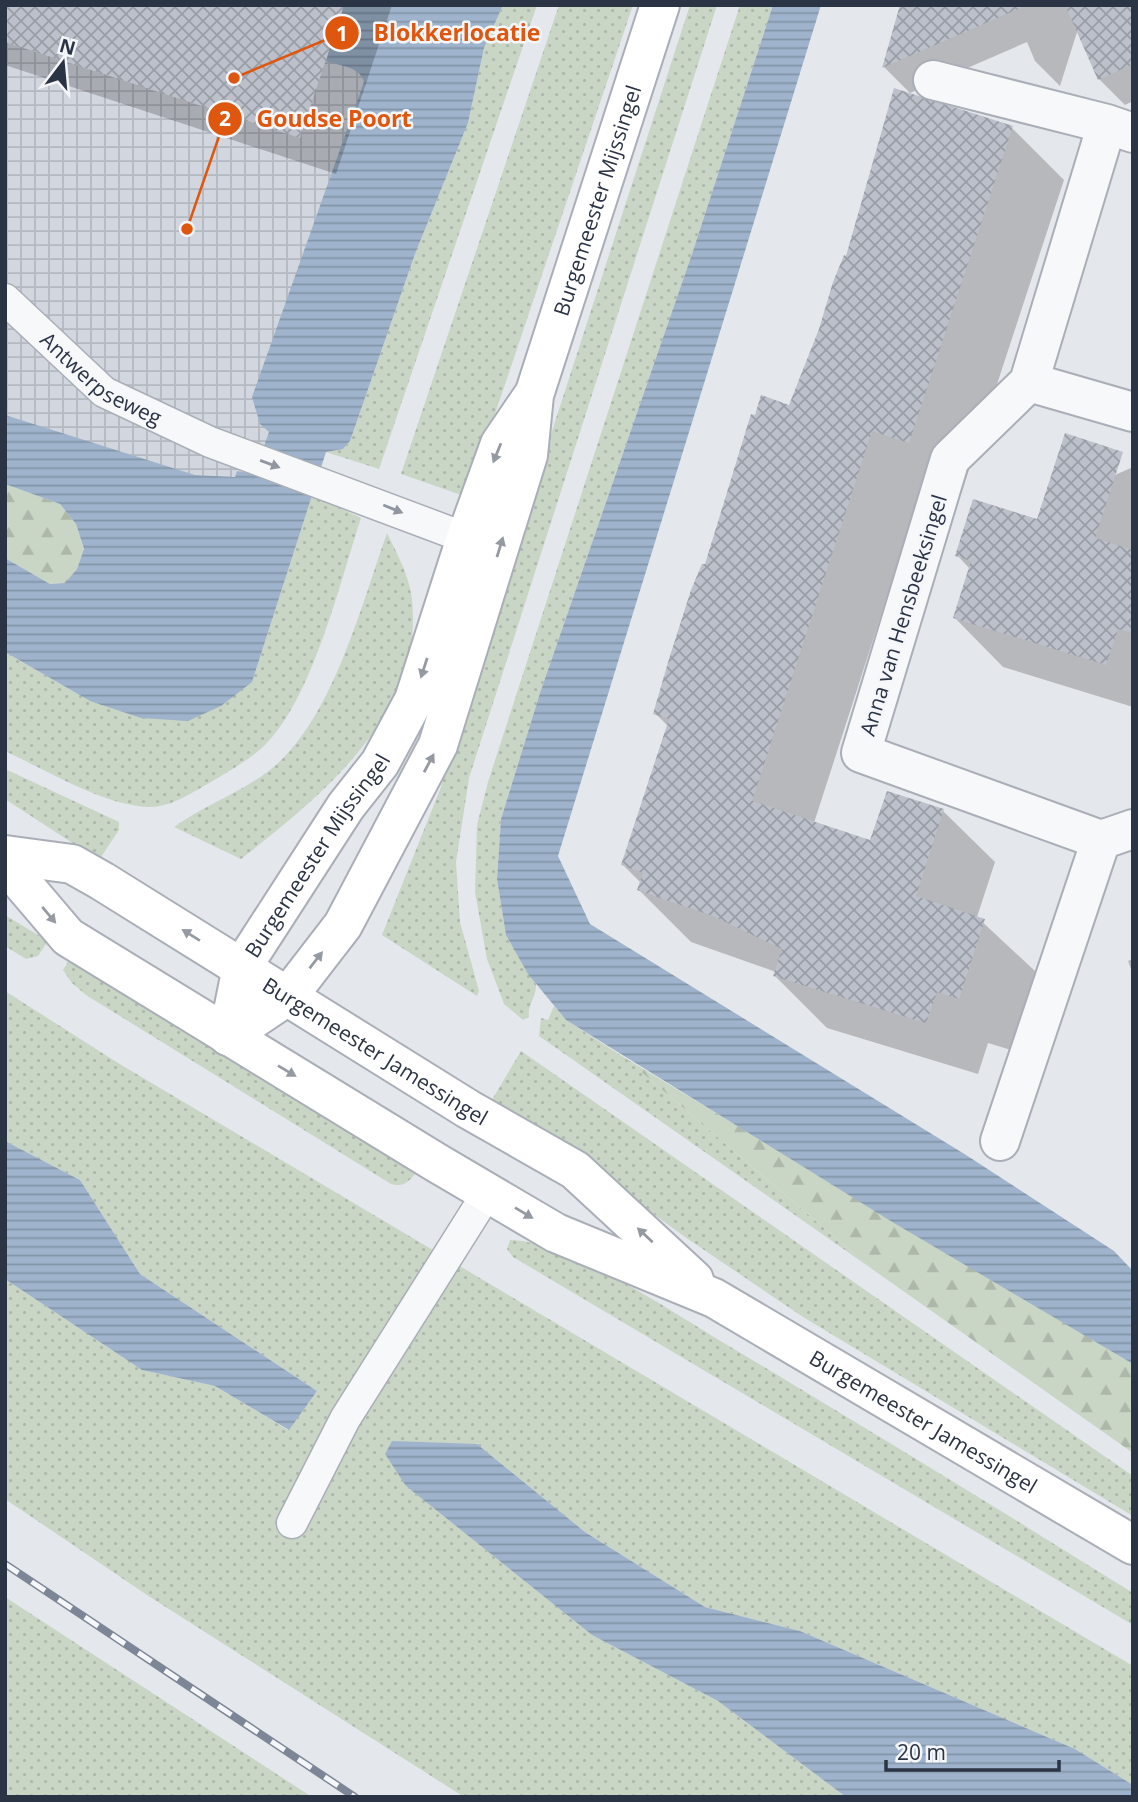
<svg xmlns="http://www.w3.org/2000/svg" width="1138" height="1802" font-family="'Open Sans',sans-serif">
<defs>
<pattern id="industrial-grid" width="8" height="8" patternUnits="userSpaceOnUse" patternTransform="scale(1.75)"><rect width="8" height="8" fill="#d2d6de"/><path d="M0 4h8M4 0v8" fill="none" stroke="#b4b8c0"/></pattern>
<pattern id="grass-dots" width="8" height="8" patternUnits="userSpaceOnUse" patternTransform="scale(1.75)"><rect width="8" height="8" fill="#c9d6c5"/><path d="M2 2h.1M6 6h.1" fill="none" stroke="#adb8ab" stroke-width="1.8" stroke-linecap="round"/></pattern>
<pattern id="forest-firs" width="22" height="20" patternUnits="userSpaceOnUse" patternTransform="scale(1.75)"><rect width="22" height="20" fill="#c9d6c5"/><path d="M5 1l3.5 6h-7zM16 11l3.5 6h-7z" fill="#adb8ab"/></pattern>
<pattern id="water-rules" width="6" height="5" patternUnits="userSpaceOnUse" patternTransform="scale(1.75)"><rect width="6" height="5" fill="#9fb4cc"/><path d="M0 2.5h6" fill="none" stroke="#8293a7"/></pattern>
<pattern id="building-cross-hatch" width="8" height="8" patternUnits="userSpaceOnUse" patternTransform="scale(1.75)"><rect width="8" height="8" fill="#bbc0ca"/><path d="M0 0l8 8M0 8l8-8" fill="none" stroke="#989da6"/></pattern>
</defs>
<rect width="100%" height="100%" fill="#e4e7ec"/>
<path fill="url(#industrial-grid)" d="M5,5h443l-190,538 -253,-90z"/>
<path fill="url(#grass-dots)" d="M503,5h34l-158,464 -53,-17 17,-3 7,-8 65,-187 53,-131 16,-75z
M559,5h74l-166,492 -66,-23z
M690,5h27l-248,773 -13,84 4,60 19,69 -2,5 -95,-61 59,-148 54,-180z
M740,5h33l-81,249 -152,439 -39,126 -4,60 9,55 30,50c1,13 -9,21 -7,33l-6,3 -19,-16 -17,-45 -12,-67 2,-67 11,-43z
M312,495l49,23c-21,64 -49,182 -97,228 -15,14 -35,25 -53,36 -18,10 -41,26 -63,25 -45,-2 -102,-37 -143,-56v-99l85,49 162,-19z
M387,533c9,19 20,38 24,60 18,116 -88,202 -170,266l-67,-32c31,-22 66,-34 96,-57 62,-49 91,-164 117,-237z
M5,769l114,53v8l-18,27 -21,-9 -75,-49z
M5,915l43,26 -10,15 -12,3 -21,-13z
M71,957l345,216c-9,10 -12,14 -25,11l-305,-189 -14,-12 -9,-13z
M5,991l113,72 1015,603v119l-58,-36 -275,-118 -95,-24 -120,-75 -108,-88 -71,42 186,149 126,66 128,96h-382l-314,-200 -145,-98v-220l137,91 73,16 73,44 29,-39 -177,-117 -60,-94 -75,-39z
M554,1006l12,14 59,38 247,211 -333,-233 2,-18 7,2z
M521,1051l612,425v40l-330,-199 -118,-80 -103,-75 -92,-59z
M510,1240c58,1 162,72 214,103 137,82 273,165 409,250v32l-620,-368 -6,-8z
M5,1597l307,200h-307z"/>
<path fill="url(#forest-firs)" d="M5,484l55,20 16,20 8,26 -7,19 -11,14 -16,1 -45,-26z
M625,1058l508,306v89l-261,-184z"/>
<path fill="url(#water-rules)" d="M344,5h159l-19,43 -16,75 -53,131 -65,187 -7,8 -17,3 -74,230 -31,24 -33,15 -47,-3 -51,-17 -85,-49v-94l45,26 15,-1 12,-14 7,-20 -8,-25 -16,-20 -55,-20v-69l190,60 40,2 2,-6 17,3 15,-42 -9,-8 -8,-27 112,-315c-3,-15 -24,-16 -38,-21z
M773,5h48l-263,851 32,68 376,231 148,96 19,20v93l-239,-141 -328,-203 -38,-46 -22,-39 -9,-56 4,-60 39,-126 152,-439z
M5,1141l75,39 60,94 177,117 -28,39 -74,-44 -73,-16 -137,-91z
M392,1441l85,3 108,88 120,75 95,24 275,118 58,36v12h-287l-128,-96 -126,-66 -186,-149 -21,-32z"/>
<path fill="#0003" d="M5,5h387l-56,169 -331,-109z
M900,5h233v96l-8,4 -26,-26 -21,-50 -18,57 -25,-25 -8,-19 -117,51 -26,-26z
M1012,128l52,52 -103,314 -37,-12 -110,341 57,19 72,-31 52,51 -18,55 59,55 -25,78 -23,-7 -10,31 -151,-46 -52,-52 1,-4 -85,-30 -52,-52 2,-7 -18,-18 46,-138 -14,-14 51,-146 84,-160z
M1133,467v240l-130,-40 -48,-49 15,-49 -13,-14 81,-33 5,-15z
M1133,959v15l-5,-13z"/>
<path fill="url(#building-cross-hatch)" d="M5,5h339l-44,133 -295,-96z
M900,5h127l-145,63z
M1065,5h68v59l-35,16z
M894,88l119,38 -104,317 -37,-12 -120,370 118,39 17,-49 57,18 -28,87 69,23 -26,80 -22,-7 -11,31 -153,-47 9,-27 -69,-33 -76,-26 6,-17 -22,-8 48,-146 -16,-5 16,-55 22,-69 11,-26h3l46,-150 4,1 6,-20 28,10 30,-76 14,-47 11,-27 2,1z
M1065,433l58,19 -28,86 38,12v83l-15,-4 -12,36 -153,-47 18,-57 -16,-5 18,-57 64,20z"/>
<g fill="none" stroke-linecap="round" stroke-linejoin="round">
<g stroke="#a9aeb7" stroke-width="33">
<g id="lane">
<path id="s1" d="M5,299l99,93 106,50 256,96"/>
<path d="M292,1523l53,-104 143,-227"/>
</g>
</g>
<g stroke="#a9aeb7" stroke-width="42">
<path id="street" d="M933,80l174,44
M1029,382l78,-258 26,9
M1133,412l-104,-30 -79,77 -89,294 240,87 32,-11
M1000,1141l101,-301"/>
</g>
<g stroke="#a9aeb7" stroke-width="42">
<g id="secondary">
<path id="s2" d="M5,855l67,9 30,17 366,228 107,61 119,110"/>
<path id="s3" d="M5,863l63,74 369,226 119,70 158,65 419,247"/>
<path id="s4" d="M228,1036l61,-41 54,-70 95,-180 90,-290 6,-60 126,-390"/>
<path id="s5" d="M228,1036l14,-69 104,-161 34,-43 34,-63 52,-162 34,-94 32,-47"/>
</g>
</g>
<use href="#lane" stroke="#f7f8fa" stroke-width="30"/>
<use href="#street" stroke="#f7f8fa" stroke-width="38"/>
<use href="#secondary" stroke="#fff" stroke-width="38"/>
<g stroke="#7d8696" stroke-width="8">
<path id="rail" d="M5,1564l350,233"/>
</g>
<use href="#rail" stroke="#f4f6f9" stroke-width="5" stroke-dasharray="16" stroke-linecap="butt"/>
</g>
<defs><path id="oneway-solid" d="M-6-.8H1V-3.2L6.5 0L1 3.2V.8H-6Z" transform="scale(1.75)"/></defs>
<g fill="#959aa2">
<use href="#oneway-solid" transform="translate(497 453) rotate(112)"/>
<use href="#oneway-solid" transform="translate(500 547) rotate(-73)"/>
<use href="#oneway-solid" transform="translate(424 668) rotate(108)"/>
<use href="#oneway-solid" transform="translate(429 763) rotate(-62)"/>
<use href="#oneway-solid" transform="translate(49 915) rotate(50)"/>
<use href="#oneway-solid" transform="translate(191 935) rotate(-148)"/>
<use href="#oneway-solid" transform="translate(316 960) rotate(-52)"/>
<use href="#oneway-solid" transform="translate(287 1071) rotate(31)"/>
<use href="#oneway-solid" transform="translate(524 1213) rotate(31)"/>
<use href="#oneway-solid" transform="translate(645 1235) rotate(-137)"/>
</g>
<g fill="#9196a0">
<use href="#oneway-solid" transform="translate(270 464) rotate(20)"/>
<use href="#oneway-solid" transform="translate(393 509) rotate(22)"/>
</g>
<g text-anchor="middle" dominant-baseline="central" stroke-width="5" stroke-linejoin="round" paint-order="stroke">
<g font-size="21" fill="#2b3445" stroke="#f4f6f9">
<text stroke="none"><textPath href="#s4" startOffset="934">Burgemeester Mijssingel</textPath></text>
<text stroke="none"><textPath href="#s1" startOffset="126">Antwerpseweg</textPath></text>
<text transform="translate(903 615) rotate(-73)">Anna van Hensbeeksingel</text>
<text stroke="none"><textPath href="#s5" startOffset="205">Burgemeester Mijssingel</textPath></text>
<text stroke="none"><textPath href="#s2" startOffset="424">Burgemeester Jamessingel</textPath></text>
<text stroke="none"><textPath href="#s3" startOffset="1082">Burgemeester Jamessingel</textPath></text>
</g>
</g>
<path fill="none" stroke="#df570f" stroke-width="2.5" d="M234 78L342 33M187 229L225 119"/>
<g fill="#df570f" stroke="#f4f6f9" stroke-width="2.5">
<circle cx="234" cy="78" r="7"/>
<circle cx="187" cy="229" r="7"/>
<circle cx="342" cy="33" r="18"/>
<circle cx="225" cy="119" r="18"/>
</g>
<g font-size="21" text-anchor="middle" font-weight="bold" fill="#fff">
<text x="342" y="41">1</text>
<text x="225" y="126">2</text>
</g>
<g font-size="23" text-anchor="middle" font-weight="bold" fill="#df570f" stroke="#f4f6f9" stroke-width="5" stroke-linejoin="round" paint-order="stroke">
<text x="457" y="41">Blokkerlocatie</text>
<text x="334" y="127">Goudse Poort</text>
</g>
<rect width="1138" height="1802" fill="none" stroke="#2b3445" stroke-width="14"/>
<g transform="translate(63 63) rotate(16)" stroke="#f4f6f9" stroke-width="5" paint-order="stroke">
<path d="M0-5L12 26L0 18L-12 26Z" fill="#2b3445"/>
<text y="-10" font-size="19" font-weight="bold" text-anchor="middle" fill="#2b3445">N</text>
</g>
<path d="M886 1760v10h173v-10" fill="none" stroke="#2b3445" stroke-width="3.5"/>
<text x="897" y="1760" font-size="21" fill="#2b3445" stroke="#f4f6f9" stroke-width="5" paint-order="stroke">20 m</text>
</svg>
